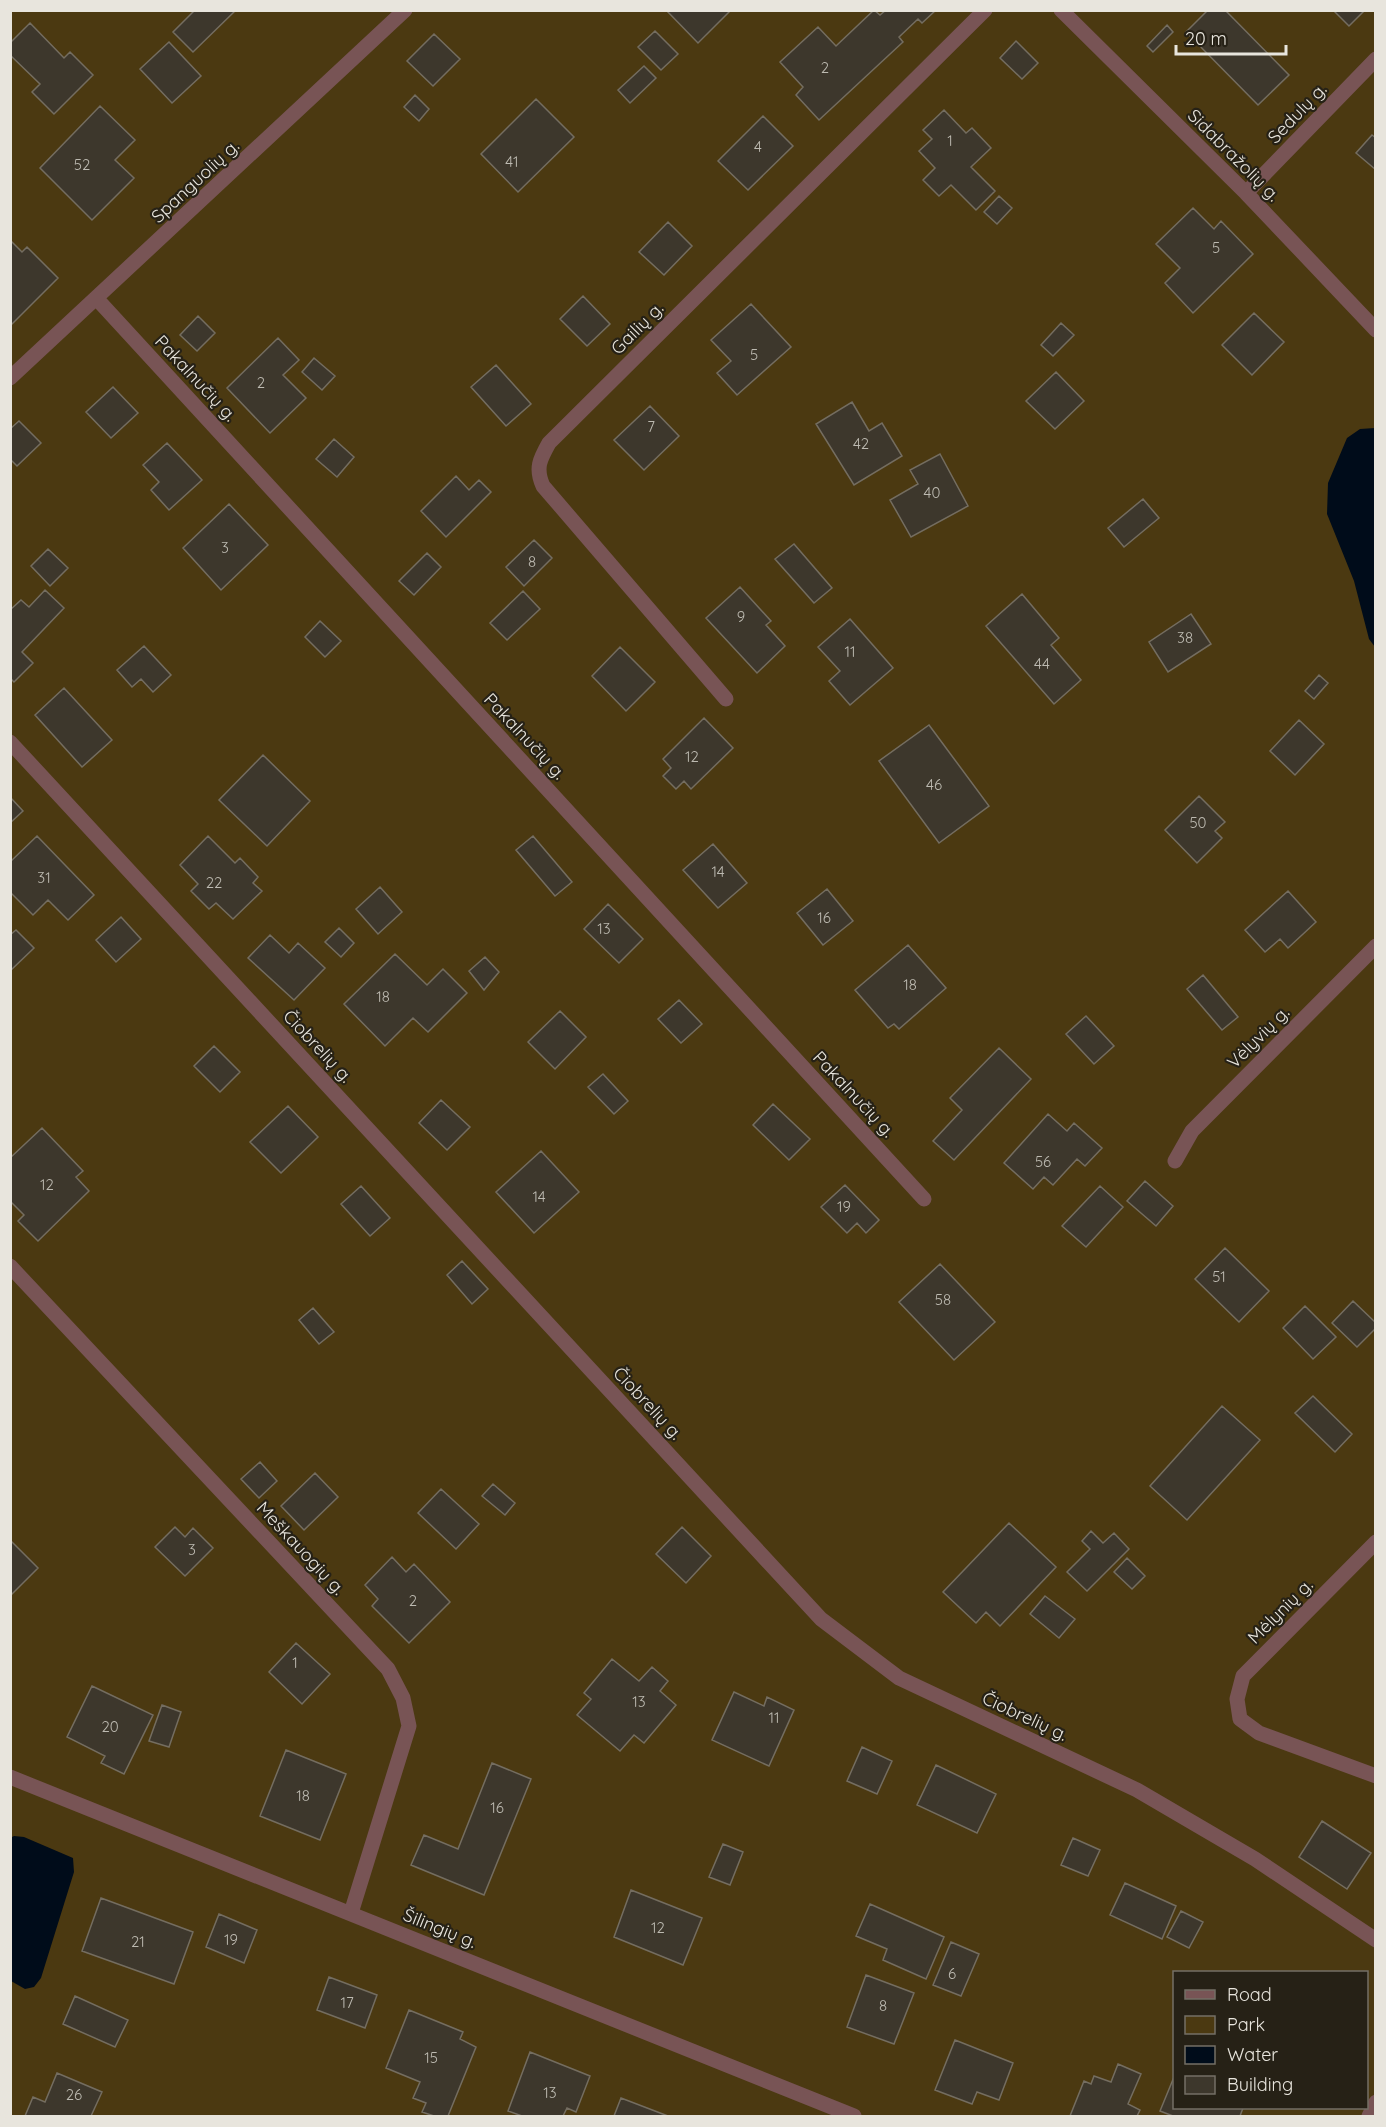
<svg xmlns="http://www.w3.org/2000/svg" width="1386" height="2127" font-family="Quicksand,sans-serif">
<rect width="100%" height="100%" fill="#262116"/>
<path fill="#4b3911" fill-rule="evenodd" d="M11,11h1364l1,2091 -7,14h-1358zM1174,1972h192v136h-192z"/>
<path fill="#000c1a" d="M1375,428h1l-1,219 -6,-8 -15,-58 -27,-67 1,-31 19,-45 13,-9z
M14,1836l10,1 49,21 1,14 -33,106 -7,9 -9,2 -14,-8 -1,-143z"/>
<path fill="#3d372c" stroke="#746d60" stroke-width="1.5" d="M195,10l40,1 -42,41 -20,-20z
M666,10h65l-33,33z
M874,10l6,5 6,-5h50l-14,13 -4,-4 -19,18 4,5 -84,78 -23,-25 7,-8 -23,-25 38,-35 18,19z
M1208,10h17l64,65 -31,30 -72,-73z
M1333,10h32l-16,16z
M30,23l34,35 6,-6 23,23 -39,39 -22,-22 8,-8 -30,-29v-12z
M1167,25l6,7 -20,20 -6,-6z
M655,31l23,23 -17,16 -23,-23z
M434,34l26,25 -27,27 -26,-25z
M1016,41l22,22 -16,16 -22,-21z
M169,42l32,34 -29,27 -32,-34z
M644,66l12,12 -26,25 -12,-13z
M415,95l14,14 -10,12 -15,-14z
M536,99l38,38 -56,55 -37,-38z
M100,106l35,34 -20,20 19,18 -42,42 -52,-52z
M944,110l22,23 6,-5 19,20 -20,19 24,24 -19,19 -25,-25 -12,11 -16,-16 12,-12 -16,-17 13,-12 -9,-9z
M763,116l30,30 -45,44 -30,-29z
M1372,135l4,3v32l-20,-17z
M999,196l13,12 -15,16 -13,-12z
M1193,208l21,21 7,-8 32,33 -60,59 -28,-30 15,-15 -24,-24z
M668,222l24,24 -28,29 -25,-23z
M10,240l12,12 5,-5 31,31 -48,48z
M583,296l27,28 -23,22 -27,-27z
M751,304l40,43 -54,48 -20,-22 14,-12 -20,-21z
M1254,313l30,29 -32,33 -30,-30z
M198,316l17,17 -18,18 -17,-16z
M1061,323l13,12 -21,21 -12,-11z
M278,338l21,22 -16,15 23,23 -36,35 -43,-45z
M314,358l21,18 -13,14 -20,-18z
M496,365l35,39 -25,22 -35,-39z
M1056,372l28,29 -29,28 -29,-28z
M113,387l25,26 -27,25 -25,-26z
M852,402l17,29 13,-8 20,33 -48,29 -38,-61z
M650,406l29,30 -35,34 -30,-30z
M19,421l22,22 -24,23 -7,-7v-30z
M334,439l20,18 -17,20 -21,-18z
M167,443l35,37 -33,30 -18,-20 8,-8 -16,-17z
M940,454l28,52 -57,31 -21,-37 28,-16 -8,-14z
M456,476l13,14 10,-10 12,12 -45,45 -25,-26z
M1143,499l16,19 -35,29 -16,-19z
M229,504l39,41 -47,45 -38,-42z
M534,540l18,18 -28,28 -18,-19z
M794,544l38,44 -18,15 -39,-44z
M48,549l20,19 -18,18 -19,-20z
M427,553l14,14 -27,28 -15,-14z
M740,587l31,34 -5,4 19,21 -28,27 -51,-55z
M45,590l19,18 -42,44 11,11 -19,19 -4,-4v-68l11,-10 8,7z
M523,591l17,18 -33,31 -17,-17z
M1022,594l37,44 -8,7 30,35 -27,24 -68,-78z
M1191,614l20,30 -43,28 -19,-30z
M850,619l43,49 -43,37 -21,-24 11,-10 -22,-24z
M320,621l21,20 -16,16 -20,-20z
M144,646l27,29 -18,17 -12,-13 -9,8 -15,-17z
M620,647l35,35 -29,29 -34,-35z
M1319,675l9,8 -14,16 -9,-8z
M64,688l48,52 -30,27 -47,-52z
M704,718l29,30 -42,41 -7,-8 -8,8 -13,-13 8,-8 -8,-9z
M1299,720l25,24 -29,31 -25,-24z
M929,725l60,81 -50,37 -60,-82z
M263,755l47,46 -43,45 -48,-46z
M1199,796l26,26 -10,9 7,7 -25,25 -32,-33z
M10,797l13,14 -13,12z
M37,836l57,59 -26,25 -20,-20 -15,15 -23,-23v-30z
M208,836l27,27 5,-5 18,19 -5,6 9,8 -29,28 -17,-16 -7,6 -18,-18 7,-7 -18,-19z
M533,836l39,46 -17,14 -39,-46z
M713,844l34,39 -29,25 -35,-38z
M380,887l22,25 -24,22 -22,-25z
M827,889l26,32 -30,24 -26,-32z
M1288,891l28,31 -28,26 -8,-9 -15,13 -20,-22z
M608,904l35,35 -24,24 -35,-34z
M121,917l20,22 -25,23 -20,-22z
M339,928l15,15 -13,14 -16,-15z
M16,930l18,18 -24,23v-36z
M270,935l19,18 9,-10 27,25 -31,32 -46,-42z
M908,945l38,43 -47,41 -5,-5 -6,4 -33,-38z
M395,954l32,31 16,-16 24,24 -39,39 -15,-14 -28,28 -41,-42z
M485,957l14,15 -15,18 -15,-19z
M1203,975l35,42 -16,13 -35,-41z
M679,1000l23,24 -21,19 -23,-24z
M560,1011l26,26 -31,32 -27,-27z
M1086,1016l28,30 -20,18 -28,-30z
M214,1046l26,26 -20,20 -26,-26z
M999,1048l32,31 -77,81 -21,-19 29,-31 -12,-12z
M603,1074l25,27 -14,13 -26,-27z
M441,1100l29,27 -23,23 -28,-27z
M773,1104l37,35 -21,21 -36,-35z
M288,1106l30,31 -37,36 -31,-31z
M1048,1114l19,17 7,-8 28,25 -17,18 -8,-7 -24,26 -9,-8 -11,12 -29,-26z
M42,1128l41,43 -7,6 13,14 -51,50 -20,-20 6,-6 -14,-14v-43z
M541,1151l38,41 -45,41 -38,-41z
M1145,1181l28,25 -17,20 -29,-25z
M845,1185l34,35 -13,13 -9,-10 -10,10 -26,-26z
M361,1186l29,32 -20,18 -29,-32z
M1100,1186l23,21 -37,40 -24,-21z
M1225,1248l44,43 -30,31 -44,-43z
M462,1261l26,28 -16,15 -25,-29z
M940,1264l55,58 -41,38 -55,-58z
M1353,1301l23,22v5l-19,19 -25,-24z
M1305,1306l31,31 -23,22 -30,-31z
M313,1308l21,24 -15,12 -20,-24z
M1313,1396l39,38 -17,18 -40,-39z
M1222,1406l38,34 -73,80 -37,-34z
M260,1462l17,19 -18,17 -18,-19z
M315,1473l23,24 -34,33 -23,-24z
M493,1484l22,19 -10,12 -23,-19z
M441,1489l38,35 -23,25 -38,-36z
M1009,1523l47,44 -56,59 -14,-14 -10,11 -33,-31z
M175,1527l10,10 8,-9 20,20 -28,28 -30,-29z
M682,1527l29,29 -25,27 -30,-29z
M1091,1531l12,12 11,-10 15,16 -42,42 -20,-19 23,-23 -8,-8z
M10,1540l28,28 -28,28z
M392,1557l14,15 8,-8 36,38 -41,41 -37,-37 6,-7 -13,-14z
M1127,1558l18,18 -13,13 -18,-17z
M1045,1596l30,23 -16,19 -29,-24z
M296,1643l34,31 -28,30 -33,-32z
M612,1659l27,22 13,-14 16,14 -8,10 16,14 -32,38 -10,-8 -14,16 -43,-36 14,-16 -7,-6z
M92,1686l61,29 -29,59 -23,-11 4,-7 -38,-19z
M734,1692l30,14 3,-9 27,13 -25,56 -57,-26z
M162,1705l19,7 -12,35 -20,-6z
M862,1747l30,14 -15,33 -30,-13z
M286,1750l60,24 -26,66 -60,-24z
M492,1763l39,16 -47,116 -73,-30 13,-30 34,14z
M936,1765l60,29 -19,39 -60,-28z
M1322,1821l49,32 -24,36 -48,-32z
M1073,1838l27,12 -12,26 -27,-11z
M723,1844l20,8 -13,33 -21,-8z
M1125,1883l51,23 -14,33 -52,-24z
M631,1890l71,28 -19,47 -69,-28z
M101,1898l92,34 -19,52 -92,-33z
M870,1904l74,33 -18,42 -43,-19 4,-11 -31,-13z
M1181,1911l22,11 -14,26 -22,-11z
M219,1914l38,16 -13,33 -38,-16z
M951,1942l28,12 -18,42 -28,-11z
M866,1975l48,18 -20,51 -47,-17z
M329,1977l48,18 -12,33 -48,-18z
M75,1996l53,24 -13,27 -52,-23z
M409,2010l54,22 -3,7 16,8 -28,69h-14l-12,-4 4,-9 -13,-5 7,-16 -34,-14z
M955,2040l58,23 -14,37 -22,-8 -5,12 -37,-14z
M530,2052l60,24 -14,36 -9,-4 -4,8h-41l-14,-5z
M1118,2064l23,10 -13,30 12,6 -3,6h-67l14,-35 7,3 3,-8 17,6z
M57,2073l45,19 -11,24h-66l8,-19 12,5z
M1174,2077v31h69l-3,8h-67l-13,-5z
M621,2098l47,18h-54z"/>
<g fill="none" stroke-linecap="round" stroke-linejoin="round">
<path stroke="#785455" stroke-width="15" d="M1061,10l185,183 130,137
M1246,193l130,-134
M97,299l827,900
M10,378l395,-368
M726,699l-183,-213c-8,-18 -3,-27 6,-43l436,-433
M10,742l811,877 78,59 238,112 118,69 121,81
M1175,1161l17,-30 184,-185
M10,1266l378,403 15,29 6,28 -58,187
M1376,1542l-133,134 -6,23 3,20 19,14 117,43
M10,1777l844,339
M1369,2116l7,-14"/>
</g>
<g text-anchor="middle" dominant-baseline="central" stroke-width="4.5" stroke-linejoin="round" paint-order="stroke">
<g font-size="15" fill="#bdbab1">
<text x="825" y="67">2</text>
<text x="950" y="140">1</text>
<text x="758" y="146">4</text>
<text x="512" y="161">41</text>
<text x="82" y="164">52</text>
<text x="1216" y="247">5</text>
<text x="754" y="354">5</text>
<text x="261" y="382">2</text>
<text x="651" y="426">7</text>
<text x="861" y="443">42</text>
<text x="932" y="492">40</text>
<text x="225" y="547">3</text>
<text x="532" y="561">8</text>
<text x="741" y="616">9</text>
<text x="1185" y="637">38</text>
<text x="850" y="651">11</text>
<text x="1042" y="663">44</text>
<text x="692" y="756">12</text>
<text x="934" y="784">46</text>
<text x="1198" y="822">50</text>
<text x="718" y="871">14</text>
<text x="44" y="877">31</text>
<text x="214" y="882">22</text>
<text x="824" y="917">16</text>
<text x="604" y="928">13</text>
<text x="910" y="984">18</text>
<text x="383" y="996">18</text>
<text x="1043" y="1161">56</text>
<text x="47" y="1184">12</text>
<text x="539" y="1196">14</text>
<text x="844" y="1206">19</text>
<text x="1219" y="1276">51</text>
<text x="943" y="1299">58</text>
<text x="192" y="1549">3</text>
<text x="413" y="1600">2</text>
<text x="295" y="1662">1</text>
<text x="639" y="1701">13</text>
<text x="774" y="1717">11</text>
<text x="110" y="1726">20</text>
<text x="303" y="1795">18</text>
<text x="497" y="1807">16</text>
<text x="658" y="1927">12</text>
<text x="231" y="1939">19</text>
<text x="138" y="1941">21</text>
<text x="952" y="1973">6</text>
<text x="347" y="2002">17</text>
<text x="883" y="2005">8</text>
<text x="431" y="2057">15</text>
<text x="550" y="2092">13</text>
<text x="74" y="2094">26</text>
</g>
<g font-size="18" fill="#e8e5dd" stroke="#262116">
<text transform="translate(1297 113) rotate(-46)">Sedulų g.</text>
<text transform="translate(1234 155) rotate(45)">Sidabražolių g.</text>
<text transform="translate(195 181) rotate(-43)">Spanguolių g.</text>
<text transform="translate(637 328) rotate(-45)">Gailių g.</text>
<text transform="translate(196 378) rotate(47)">Pakalnučių g.</text>
<text transform="translate(525 736) rotate(47)">Pakalnučių g.</text>
<text transform="translate(1258 1037) rotate(-45)">Vėlyvių g.</text>
<text transform="translate(318 1046) rotate(47)">Čiobrelių g.</text>
<text transform="translate(854 1094) rotate(47)">Pakalnučių g.</text>
<text transform="translate(648 1403) rotate(47)">Čiobrelių g.</text>
<text transform="translate(301 1548) rotate(47)">Meškauogių g.</text>
<text transform="translate(1280 1611) rotate(-45)">Mėlynių g.</text>
<text transform="translate(1025 1716) rotate(25)">Čiobrelių g.</text>
<text transform="translate(440 1928) rotate(22)">Šilingių g.</text>
</g>
</g>
<rect width="1386" height="2127" fill="none" stroke="#e8e5dd" stroke-width="24"/>
<rect x="1173" y="1971" width="195" height="138" fill="#262116" stroke="#746f66" stroke-width="1.5"/>
<rect x="1185" y="1990" width="30" height="9" fill="#785455" stroke="#746f66" stroke-width="1.5"/>
<text x="1227" y="2001" font-size="18" fill="#e8e5dd">Road</text>
<rect x="1185" y="2016" width="30" height="18" fill="#4b3911" stroke="#746f66" stroke-width="1.5"/>
<text x="1227" y="2031" font-size="18" fill="#e8e5dd">Park</text>
<rect x="1185" y="2046" width="30" height="18" fill="#000c1a" stroke="#746f66" stroke-width="1.5"/>
<text x="1227" y="2061" font-size="18" fill="#e8e5dd">Water</text>
<rect x="1185" y="2076" width="30" height="18" fill="#3d372c" stroke="#746f66" stroke-width="1.5"/>
<text x="1227" y="2091" font-size="18" fill="#e8e5dd">Building</text>
<path d="M1176 45v9h110v-9" fill="none" stroke="#e8e5dd" stroke-width="3"/>
<text x="1185" y="45" font-size="18" fill="#e8e5dd" stroke="#262116" stroke-width="4.5" paint-order="stroke">20 m</text>
</svg>
